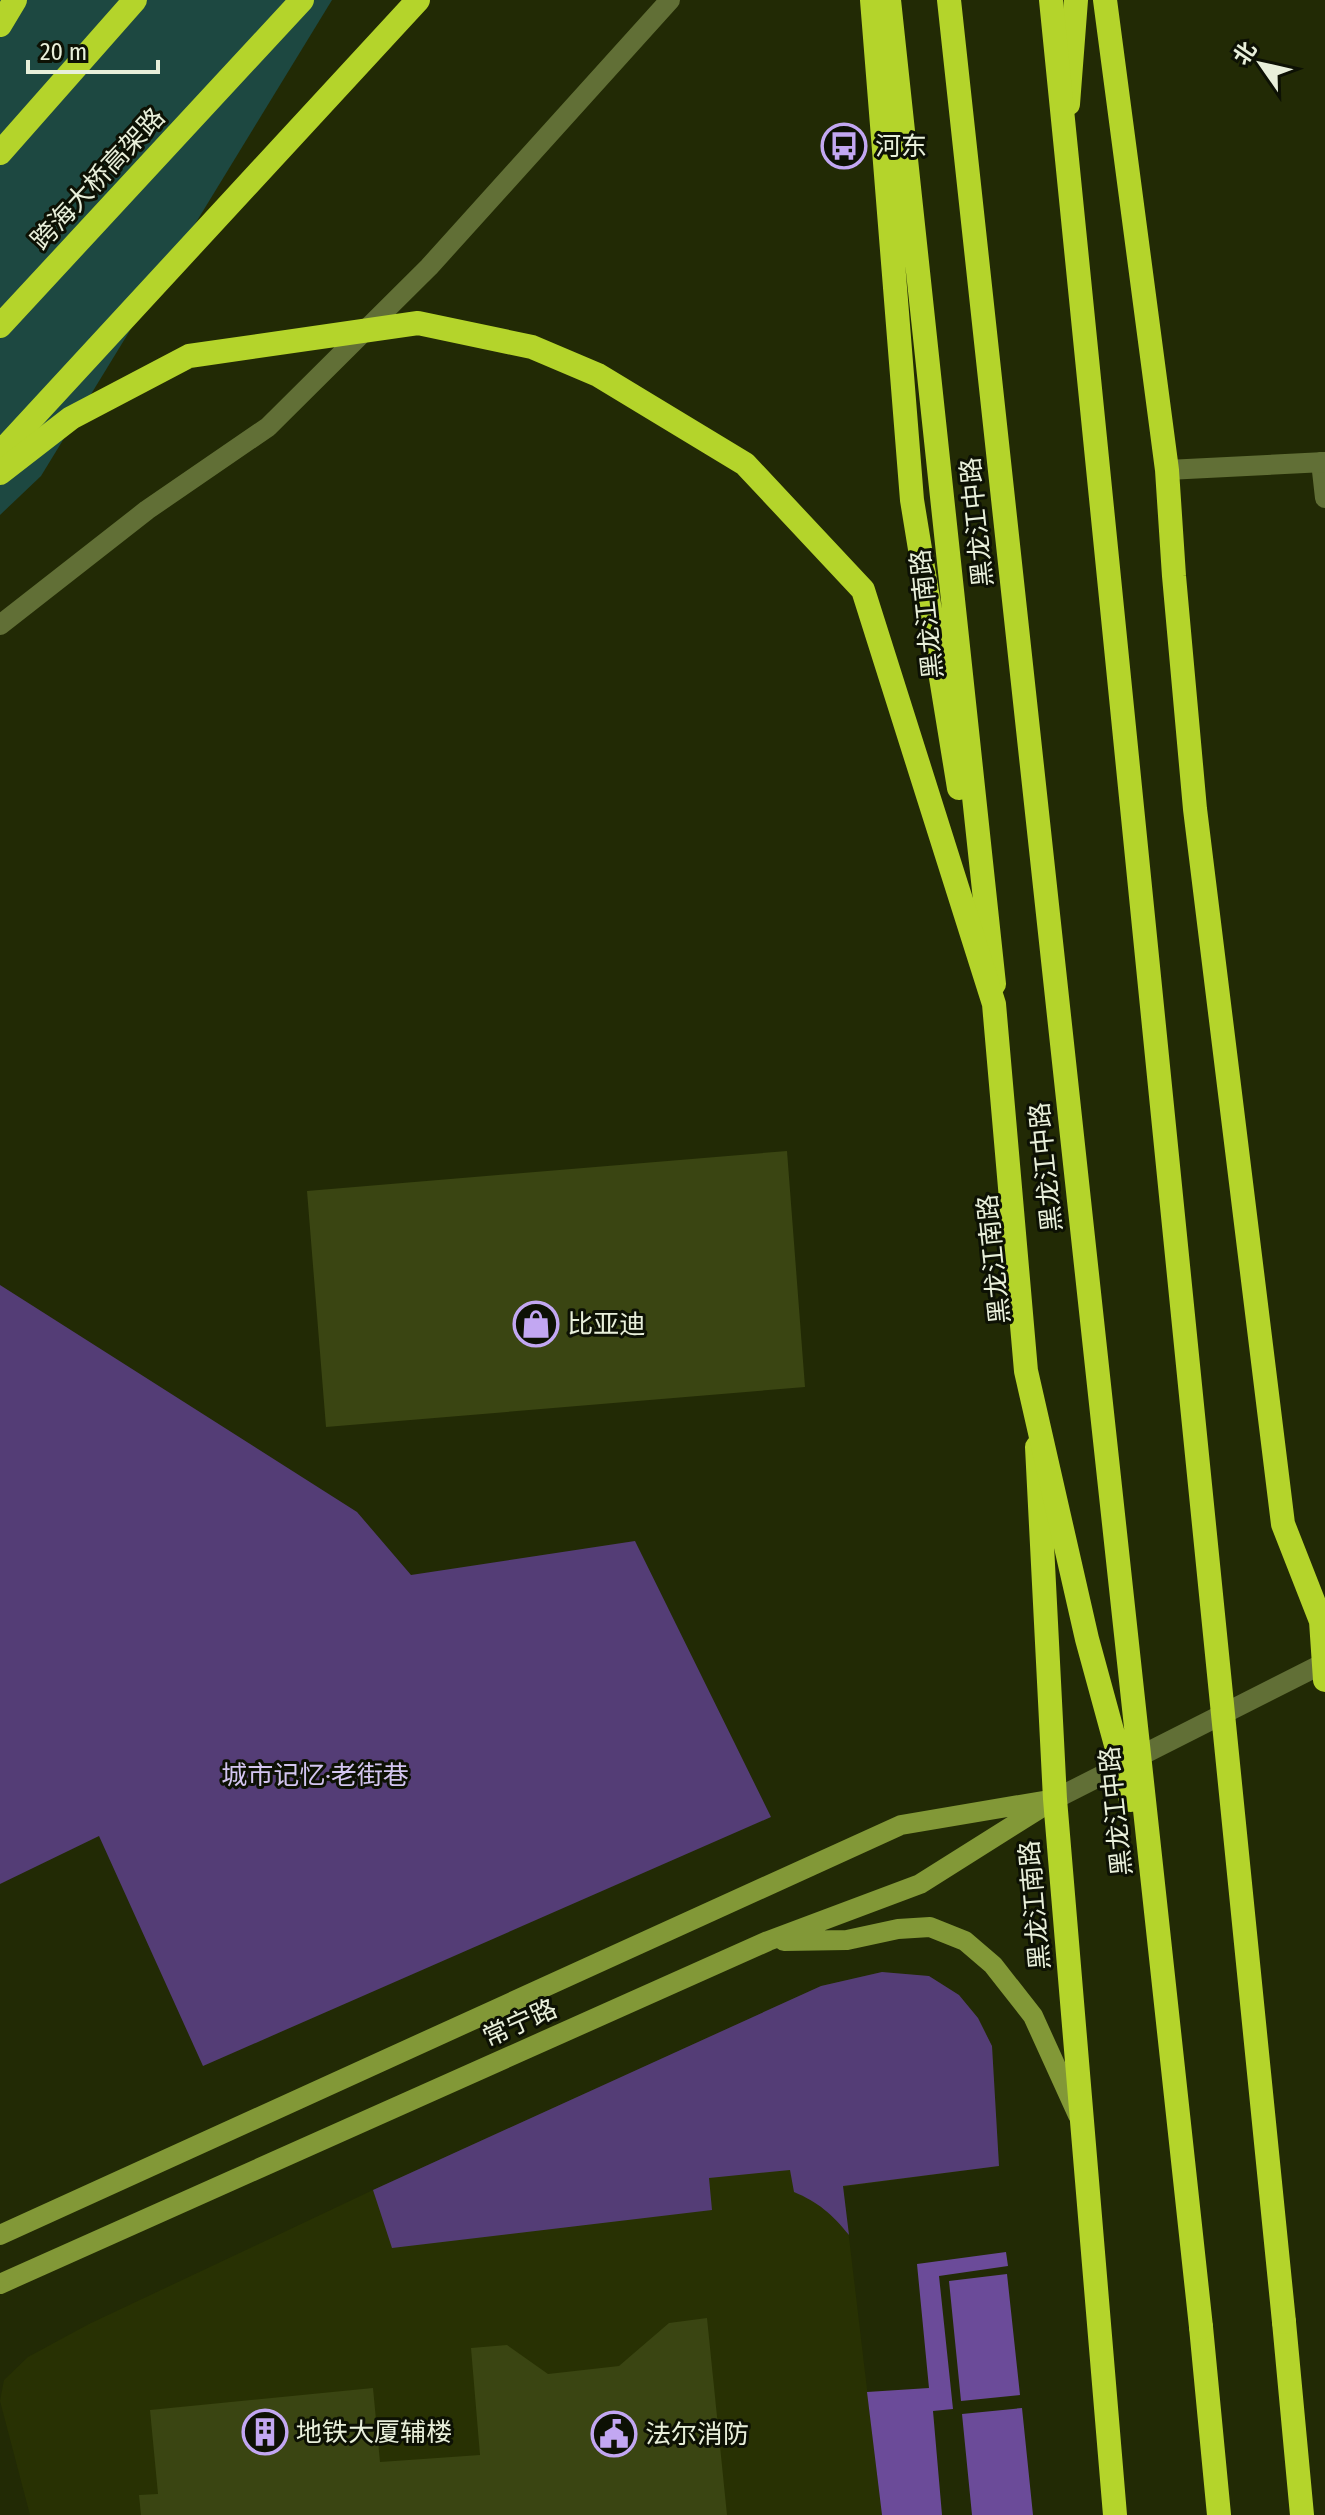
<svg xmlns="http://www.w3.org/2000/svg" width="1325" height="2515" font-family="'Fira Sans Condensed','Noto Sans SC',sans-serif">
<rect width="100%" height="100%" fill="#222a05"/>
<path fill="#283103" d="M882,1972l47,4 30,19 19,23 14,28 7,120 -156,21 39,328h-852l-30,-114 4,-21 24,-23 61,-33 284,-134 448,-204z"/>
<path fill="#543d76" d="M0,1285l357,227 54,63 224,-34 136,276 -568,249 -104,-230 -99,48z
M882,1972l47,4 30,19 19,23 14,28 7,120 -156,20 6,49c-17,-21 -31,-33 -55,-43l-4,-22 -81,8 3,32 -320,38 -19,-58 448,-204z"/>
<path fill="#6b4b99" d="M1006,2252l2,14 -69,10 14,133 -20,2 9,104h-60l-15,-123 62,-4 -12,-124z
M1007,2274l13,121 -59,6 -12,-120z
M1022,2408l11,107h-61l-10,-101z"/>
<path fill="#1d4841" d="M0,0h332l-291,476 -41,39z"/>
<path fill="#3a4512" d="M787,1151l18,236 -479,40 -19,-236z
M707,2318l20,197h-586l-2,-20 19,-1 -8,-84 223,-22 7,74 100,-7 -9,-107 36,-3 41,29 71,-8 50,-43z"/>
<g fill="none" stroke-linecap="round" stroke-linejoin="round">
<path stroke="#616f36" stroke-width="20" d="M1321,462l4,36"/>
<path stroke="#616f36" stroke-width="20" d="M1167,470l158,-8
M0,625l147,-115 121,-83 161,-160 241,-267
M1055,1799l269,-136"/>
<path stroke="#829837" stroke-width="20" d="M784,1941l63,-1 51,-11 32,-2 35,14 28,24 40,51 45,99
M0,2235l901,-410 142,-24
M0,2284l768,-343 152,-57 135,-85"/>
<path stroke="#b4d42b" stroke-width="24" d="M872,0l40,500 47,288
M889,0l105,984
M1105,0l62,470 7,106 21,233 88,715 38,97 4,59
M0,25l15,-25
M1068,104l8,-104
M0,153l135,-153
M0,326l302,-326
M0,453l418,-453
M1037,1447l18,352 60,716
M1284,2322l18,193
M1201,2327l18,188"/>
<path stroke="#b4d42b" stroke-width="24" d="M949,0l252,2327
M1051,0l233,2322
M0,473l71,-55 118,-62 229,-33 114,24 66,28 147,89 118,126 131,414 32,367 61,268 44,161"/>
</g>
<defs>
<g id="bus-ring" transform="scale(2.3)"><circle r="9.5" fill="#0d1104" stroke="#c2a7f2" stroke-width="1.5"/><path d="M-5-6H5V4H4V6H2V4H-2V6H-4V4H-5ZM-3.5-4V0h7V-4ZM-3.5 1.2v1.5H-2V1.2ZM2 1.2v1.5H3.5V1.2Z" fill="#c2a7f2"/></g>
<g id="shop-ring" transform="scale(2.3)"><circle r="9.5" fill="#0d1104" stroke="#c2a7f2" stroke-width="1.5"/><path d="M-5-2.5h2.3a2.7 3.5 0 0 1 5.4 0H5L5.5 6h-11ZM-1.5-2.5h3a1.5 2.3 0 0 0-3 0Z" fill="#c2a7f2"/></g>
<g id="building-ring" transform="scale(2.3)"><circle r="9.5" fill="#0d1104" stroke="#c2a7f2" stroke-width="1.5"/><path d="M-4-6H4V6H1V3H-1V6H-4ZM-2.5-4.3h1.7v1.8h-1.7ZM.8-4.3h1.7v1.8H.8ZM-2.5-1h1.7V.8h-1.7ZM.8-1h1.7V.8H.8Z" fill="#c2a7f2"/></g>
<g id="civic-ring" transform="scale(2.3)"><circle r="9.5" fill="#0d1104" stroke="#c2a7f2" stroke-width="1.5"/><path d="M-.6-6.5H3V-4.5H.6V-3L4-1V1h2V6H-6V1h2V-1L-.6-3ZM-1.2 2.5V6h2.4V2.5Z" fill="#c2a7f2"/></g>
</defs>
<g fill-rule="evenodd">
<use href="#bus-ring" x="844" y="146"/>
<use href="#shop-ring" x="536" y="1324"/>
<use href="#building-ring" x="265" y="2432"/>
<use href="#civic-ring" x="614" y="2434"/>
</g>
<g text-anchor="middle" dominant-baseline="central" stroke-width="6" stroke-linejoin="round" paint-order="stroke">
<g font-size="26" fill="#e8efda" stroke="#0d1104" text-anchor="start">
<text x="875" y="146">河东</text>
<text x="567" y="1324">比亚迪</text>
<text x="296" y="2432">地铁大厦辅楼</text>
<text x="645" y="2434">法尔消防</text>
</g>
<g font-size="26" fill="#e8efda" stroke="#0d1104">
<text transform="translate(98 179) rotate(-47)">跨海大桥高架路</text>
<text transform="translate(977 522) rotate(-96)">黑龙江中路</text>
<text transform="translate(927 614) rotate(-96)">黑龙江南路</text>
<text transform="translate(1046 1167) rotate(-96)">黑龙江中路</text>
<text transform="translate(994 1259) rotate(-96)">黑龙江南路</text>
<text transform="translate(1116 1811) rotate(-96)">黑龙江中路</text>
<text transform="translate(1035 1905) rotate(-95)">黑龙江南路</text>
<text transform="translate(520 2023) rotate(-24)">常宁路</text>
</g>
<g font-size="26" fill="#d3c5f0" stroke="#0d1104">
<text x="315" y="1775">城市记忆·老街巷</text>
</g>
</g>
<g transform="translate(1261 64) rotate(304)" stroke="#0d1104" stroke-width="6" paint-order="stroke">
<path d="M0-6L14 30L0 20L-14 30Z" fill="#e8efda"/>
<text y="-12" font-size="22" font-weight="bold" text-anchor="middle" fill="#e8efda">北</text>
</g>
<path d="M28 60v12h130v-12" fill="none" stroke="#e8efda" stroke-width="4"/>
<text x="40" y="60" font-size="24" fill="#e8efda" stroke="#0d1104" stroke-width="6" paint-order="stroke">20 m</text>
</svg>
